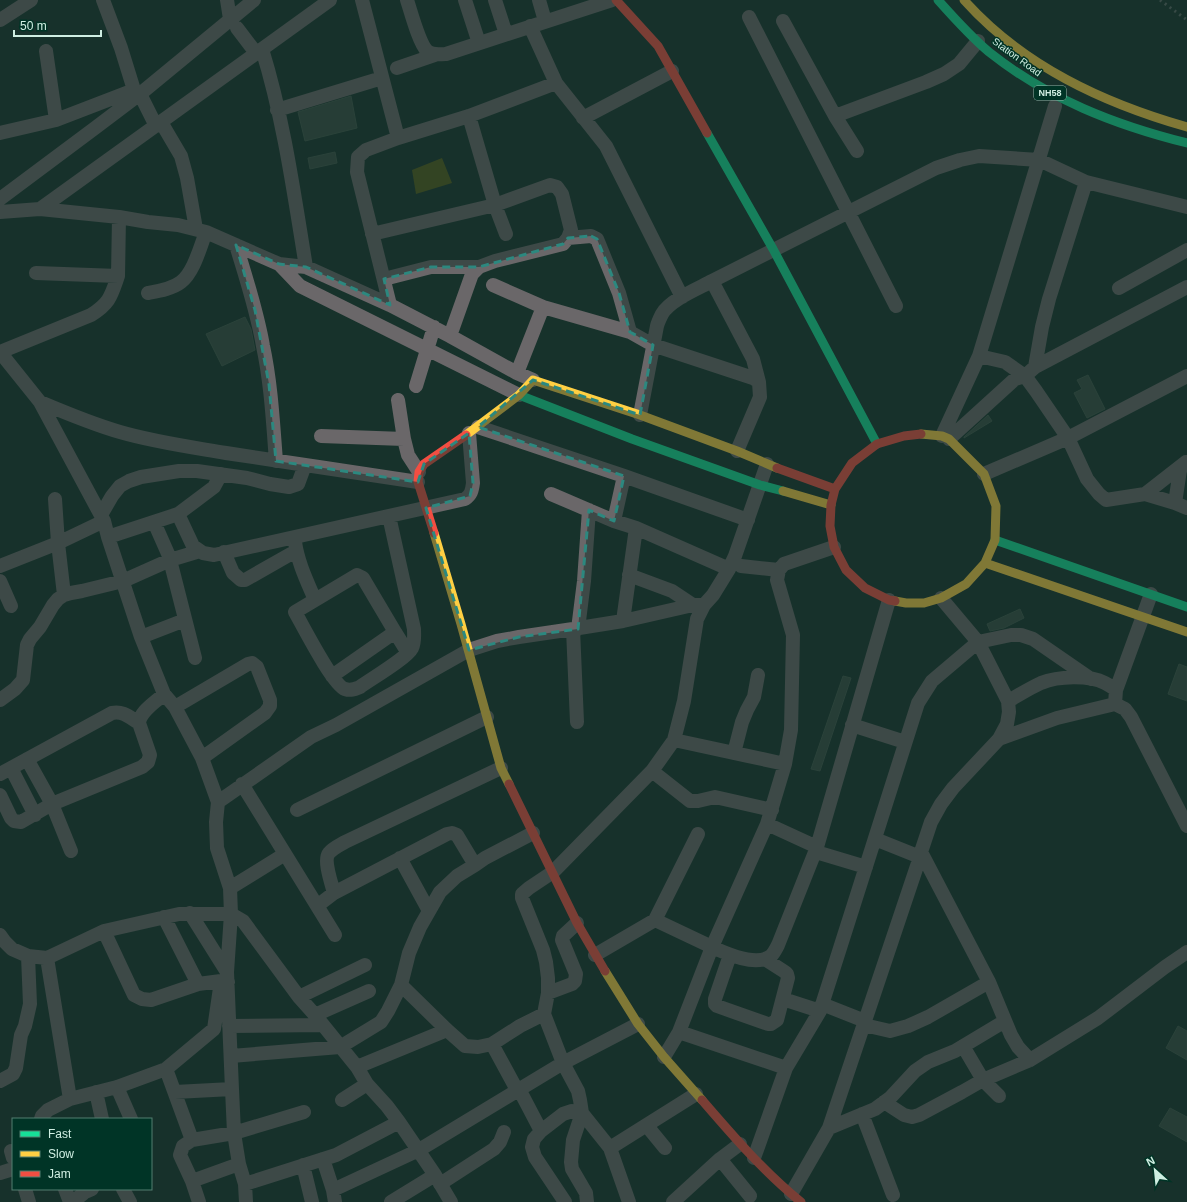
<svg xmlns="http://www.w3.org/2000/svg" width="1187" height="1202" font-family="Arial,sans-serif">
<rect width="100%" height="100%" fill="#17322b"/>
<path fill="#565b19" d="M442,158l10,25 -36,11 -4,-24z"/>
<path fill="#384d44" stroke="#41564b" d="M351,96l6,32 -52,13 -7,-29z
M335,152l2,11 -27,6 -2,-11z
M245,317l6,12 4,21 -33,16 -16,-32z
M1088,375l17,34 -18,9 -13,-25 8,-4 -5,-9z
M988,415l4,6 -28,17v-1z
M1020,609l4,9 -20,10 -14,3 -3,-7z
M1179,664l8,3v34l-19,-7z
M843,676l8,2 -31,93 -9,-2z
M1178,1026l9,5v29l-21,-12z
M1170,1108l17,9v25l-28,-16z"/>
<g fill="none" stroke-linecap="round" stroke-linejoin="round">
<path stroke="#6a6769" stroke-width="14" d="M227,0l3,19
M362,0l36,138
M407,0c4,12 12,43 20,51 6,5 12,3 19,3l166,-54
M465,0l14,43
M495,0l11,34
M539,0l6,21
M749,17l147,289
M0,20l31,-20
M783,21l52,95 22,35
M530,26l26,57 50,63 76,151
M237,28l19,25
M262,49c22,71 32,145 44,218
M46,51l10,69
M397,68l38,-13
M134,90l6,4 16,32
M277,110l105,-32
M469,116l26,89 11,29
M835,116l91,-34 18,-8 15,-10 19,-23
M583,118l89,-47
M161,122l20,34 6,22 9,51
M0,133l56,-13 78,-30 -13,-42 -18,-48
M0,199l95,-71 45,-34 114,-94
M40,209l290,-209
M0,212l40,-3 79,8 29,5 30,3 28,7 73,32 27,3 84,38 60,31 67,37 16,7
M372,234l123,-29 55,-20 7,2 5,7 9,36 -3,8 -5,6 -68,17 -16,6 -7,7 -22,62
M568,238l23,-2 6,3 22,54 11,39
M236,245c10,33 21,66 27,101 8,37 10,77 13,115
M279,264l21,22 219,109
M36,273l82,3c-7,20 -8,27 -27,39l-91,37 40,50 64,119 4,16 33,100 23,57 11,13 27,51 16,44 -2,20 1,26 13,40 1,26 -4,58 5,117 2,44 5,31 6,20 1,18
M118,276l1,-59
M384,279l47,-12h48
M712,281l41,78 6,23 1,15 -23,54
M493,285l50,22
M1119,288l68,-38
M148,293c11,-2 24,-4 33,-11 13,-10 19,-35 25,-50
M390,305l-33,-133 1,-15 8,-7 32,-12 71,-22 87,-33
M979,356l26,6 20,14 11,15 32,47 19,41 12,15 7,6 39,-6 30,9 12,5
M1035,367l7,-40 7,-28 37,-117
M517,373l26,-66 87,25 23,13 100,33 6,4
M416,386l18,-59
M398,400l6,39 4,16 11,17
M40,402c26,11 52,22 80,30 34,10 71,15 106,21 64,10 128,19 192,29
M640,415l17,-89c1,-4 3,-8 5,-12 8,-14 35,-25 50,-33l224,-113 24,-8 19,-4 60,4 47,22 101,25
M478,427l146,49 124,44
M321,436l83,3
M942,436l37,-80 76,-250
M949,439l66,-60 10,-3 10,-9 152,-80
M984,474l84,-36 119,-62
M551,494l63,27 22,7 93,41
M1145,494l41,-32
M55,499l3,44 6,52
M1175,503l5,-33 5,-7
M178,514l15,32 10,7 11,2 251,-56c6,-4 7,-8 8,-16l-4,-50
M101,515l11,-19 8,-10 9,-5 12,-4 38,-6h18l50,7 23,6 19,3 9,-3 7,-19
M389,516l25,113c0,6 1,13 -2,19 -5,10 -41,31 -52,39 -5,2 -9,4 -15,2 -12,-4 -42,-63 -50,-77l62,-37 6,3 32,54
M614,521l10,-45
M154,522l15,34 26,102
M108,537l70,-23 36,-27 7,-13
M295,542c3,21 12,39 20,58
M224,552l9,21 8,7h4l51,-29
M0,566l58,-23 46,-22
M741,566l38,4
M629,575l43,16 21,14
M0,581l11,25
M1151,594l-35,96 -1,14 10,5 6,8 56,109
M623,621l13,-93
M573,629l4,93
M578,629l6,-48 5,-71
M141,637l44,-17
M332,676l63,-44 13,21
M0,700l15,-11 8,-9 4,-35 3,-6 10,-12 13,-22 5,-6 6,-4 7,-2 11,-2 41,-10 47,-21 30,-9
M1008,701c11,-6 22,-13 33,-18 17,-7 48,-8 64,0 4,2 7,4 11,7
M175,707l73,-43 4,-1 5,4 13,33v6l-5,7 -63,45
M852,725l53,17
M999,739l58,-21 58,-14
M674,740l10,-39 13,-82 7,-14 9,-10 16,-26 6,-13 32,-92
M734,753l8,-31 5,-12 7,-13 4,-22
M27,759l25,45 19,47
M11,768l24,47
M652,771l38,30h8l17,-4 57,13
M0,774l112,-61c12,-2 17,4 27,10
M242,784l93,151
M0,795l11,23 3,3 7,1 31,-18 90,-37 6,-5 2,-7 -11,-32c1,-12 17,-21 25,-29
M218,802l93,-65 25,-12 133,-75 28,-9 22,-4 54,-8 50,-8 70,-16h11
M297,810l190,-93
M767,824l50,23
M875,839l45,18
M816,852l50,15
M921,852l68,130 22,53 7,12 12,13
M400,858l29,53
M230,888l55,-34
M334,893c-2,-8 -11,-33 -5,-40 4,-5 11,-8 16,-11l156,-74
M317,906l17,-13 113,-59 5,-1 5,2 18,30
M190,913l37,59
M164,917l34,67
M655,920l57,27 55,-123 18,-60 6,-34 2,-95 -16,-55 2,-10 5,-6 50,-17
M104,931l30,64 8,4 9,1 47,-16 23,-3 7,1
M0,935l5,7 7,7 16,7 19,2 57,-27 75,-17h52l12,7 56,76 16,18 42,52 10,17 20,22 12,16 36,53 16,27
M595,955l60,-35 43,-86
M730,955l-15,44v5l2,2 51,18h3l6,-4 11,-42 -1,-4 -2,-2 -20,-13
M47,958l23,141
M221,981l-7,48 -48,40 26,71 42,-7 70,-21
M401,985l46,45 18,16 13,1 14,-3 28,-18 24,-12
M548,993l24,-9 3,-3 1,-7 -14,-34 1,-4 14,-13
M299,997l66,-32
M783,999l37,12
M822,1004l43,17
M315,1015l54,-24
M864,1025l26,6 18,-5 20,-9 61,-35
M229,1026l94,-1
M679,1032l107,36
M492,1044l25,46
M963,1046l20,34 16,16
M231,1056l109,-9 41,-25 7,-11 13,-26 8,-32 11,-26 20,-35 17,-16 18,-11 10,-7 48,-25
M664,1057l15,-25 33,-85c15,7 44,20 59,9 3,-3 5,-7 7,-11l39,-98 72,-247
M357,1067l90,-37
M0,1081l13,-7 3,-6 5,-33 4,-9 5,-22 -2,-48
M117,1087l14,32
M519,1089l22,42
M96,1092l6,27
M175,1092l57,-3
M342,1100l25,-16
M884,1102l20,13 8,2 7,-2 43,-23 21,-12 47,-20 68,-42 67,-51 22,-15
M862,1114l31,81
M41,1119l1,-3 6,-6 22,-11 47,-12 49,-18
M647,1126l18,22
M829,1128l46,-19 15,-11 25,-27 13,-9 27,-11 50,-30
M192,1140l-9,6 -3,9 12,26 7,21
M610,1148l86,-54
M11,1151l2,7
M754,1158l32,-90 34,-57 98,-308 14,-22 46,-39 33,-7h10l12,4 58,40
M323,1159l10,31 2,12
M720,1159l30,37
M303,1165l9,37
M0,1173l13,-4
M192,1181l47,-17
M245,1184l91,-29 63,-33
M440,1184l54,-35 6,-7 4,-10
M25,1189l4,13
M65,1189l5,13
M123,1189l7,13
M333,1190l86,-40 144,-87 75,-39
M791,1194l38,-66 91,-271 1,-5 10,-30 10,-18 12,-16 46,-49 8,-15 2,-12 -1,-11 -30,-59 -37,-44
M73,1202l12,-10 7,-3
M391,1202l44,-27
M565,1202l-30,-45 -3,-10 2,-8 7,-8 22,-17 9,-3 10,2 28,35 19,54
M587,1202l-1,-9 -14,-24 -1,-7 2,-22 9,-27 -2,-13 -2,-9 -15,-28 -19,-49 4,-21v-15l-2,-16 -3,-12 -21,-52v-4l7,-6 24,-16 99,-101 22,-31 111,24
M673,1202l47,-43 20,-15"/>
<path stroke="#16e098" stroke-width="9" d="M938,0c16,18 32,36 51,52 59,47 126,73 198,91
M707,133l66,116 104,195
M519,395l113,44 128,46 23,6
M995,540l192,67"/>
<path stroke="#ffcf43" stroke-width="9" d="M964,0c59,66 139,103 223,127
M466,435l53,-40 14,-15 107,35 97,36 40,17
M783,491l48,14
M434,533l27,91 40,144 8,16
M985,563l202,69
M895,601l11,2h18l17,-5 25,-14 19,-21 10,-23 1,-34 -12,-32 -35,-35 -7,-3 -21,-2
M605,971l33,53 26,33 38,43"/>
<path stroke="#f24e42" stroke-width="9" d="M616,0l42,46 49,87
M777,468l58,21
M434,533l-16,-51 1,-10 5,-8 42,-29
M895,601l-6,-1 -24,-12 -19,-18 -12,-23 -4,-21 1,-21 4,-16 17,-26 25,-19 27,-8 17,-2
M509,784l68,139 28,48
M702,1100c31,36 62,72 99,102"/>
<path stroke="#5e6866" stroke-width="3" stroke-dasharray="2 4" stroke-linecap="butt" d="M1160,0l27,20"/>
</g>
<path d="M0 0H1187V1202H0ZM591,236l6,3 22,54 11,39 23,13 -13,70 -107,-35 -55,47 146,49 -10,45 -25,-11 -11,119 -59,8 -50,13 -43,-142 44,-12 3,-13 -4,-50 -45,31 -6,18 -142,-21 -7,-77 -14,-74 -19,-65 43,19 27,3 84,38 -6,-26 47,-12h48l84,-23 5,-6z" fill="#17322b" fill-opacity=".55" fill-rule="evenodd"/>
<path fill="none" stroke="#2c887f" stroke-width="3" stroke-dasharray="8 5" stroke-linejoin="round" d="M591,236l6,3 22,54 11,39 23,13 -13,70 -107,-35 -55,47 146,49 -10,45 -25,-11 -11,119 -59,8 -50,13 -43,-142 44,-12 3,-13 -4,-50 -45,31 -6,18 -142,-21 -7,-77 -14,-74 -19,-65 43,19 27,3 84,38 -6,-26 47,-12h48l84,-23 5,-6z"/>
<g text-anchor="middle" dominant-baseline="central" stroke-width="3" stroke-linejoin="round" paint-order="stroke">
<rect fill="#003426" stroke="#91b6aa" stroke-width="1" x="1034" y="86" width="32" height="14" rx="3"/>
<g font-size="9" font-weight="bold" fill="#cfeee2">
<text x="1050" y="93">NH58</text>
</g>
<g font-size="10" fill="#cfeee2" stroke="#003426">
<text transform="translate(1017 57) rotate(36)">Station Road</text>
</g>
</g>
<rect x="12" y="1118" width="140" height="72" fill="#003426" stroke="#537e71"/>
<rect x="20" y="1131" width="20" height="6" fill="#16e098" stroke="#537e71"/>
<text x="48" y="1138" font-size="12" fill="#cfeee2">Fast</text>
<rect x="20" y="1151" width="20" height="6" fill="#ffcf43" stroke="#537e71"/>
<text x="48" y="1158" font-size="12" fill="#cfeee2">Slow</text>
<rect x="20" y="1171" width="20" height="6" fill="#f24e42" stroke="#537e71"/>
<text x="48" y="1178" font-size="12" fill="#cfeee2">Jam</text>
<g transform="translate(1155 1170) rotate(333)" stroke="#003426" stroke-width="3" paint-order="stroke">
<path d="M0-3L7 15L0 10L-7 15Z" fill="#cfeee2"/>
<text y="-6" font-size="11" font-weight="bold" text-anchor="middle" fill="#cfeee2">N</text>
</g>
<path d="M14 30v6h87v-6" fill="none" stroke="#cfeee2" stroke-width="2"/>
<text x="20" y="30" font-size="12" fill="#cfeee2" stroke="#003426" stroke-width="3" paint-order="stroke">50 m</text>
</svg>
